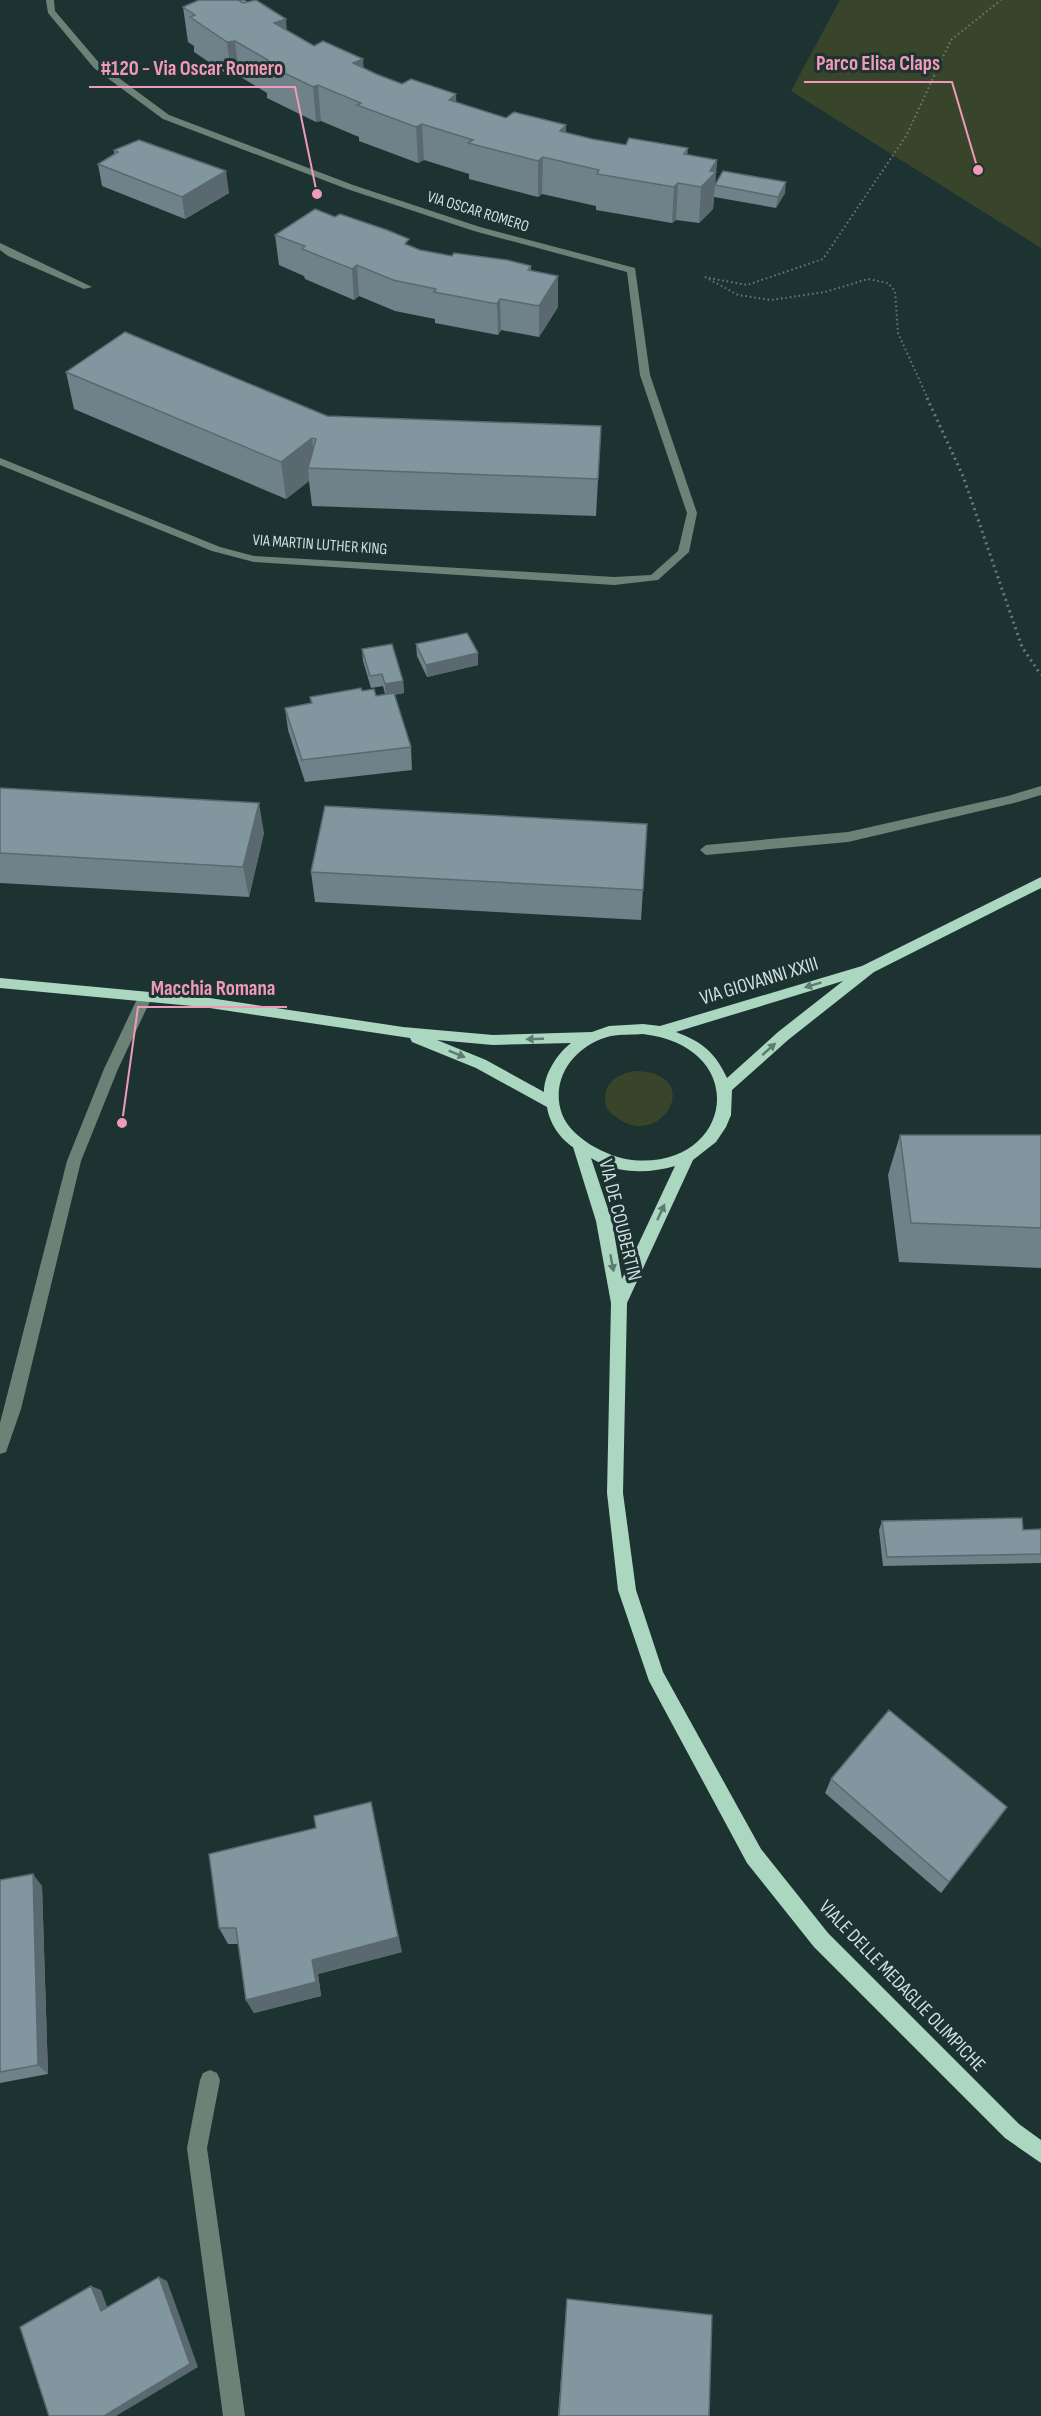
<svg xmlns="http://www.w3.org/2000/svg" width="1041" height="2416" font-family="'Sofia Sans Condensed',sans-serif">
<rect width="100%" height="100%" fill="#1d3332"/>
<path fill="#39452a" d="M840,0h201v248l-250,-157z
M634,1071c78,0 22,92 -27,38 -7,-23 7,-34 27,-38z"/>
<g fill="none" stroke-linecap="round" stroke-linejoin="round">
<path stroke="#697b7a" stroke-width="2" stroke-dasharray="1.5 3" stroke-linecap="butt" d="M705,277l33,18 33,5 54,-8 43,-13 20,4 7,8 3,42 30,66
M709,278l38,7 76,-26 83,-123 45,-96 50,-40"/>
<path stroke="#697b7a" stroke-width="3" stroke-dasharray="2 4" stroke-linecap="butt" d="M927,398l36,78 59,171 19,28"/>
<path fill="#6d8277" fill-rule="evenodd" d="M46,0h8l1,11 45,53 69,51 184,70 127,42 155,41 15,107 47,138 -8,39 -31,28 -44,5 -360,-23 -42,-11 -212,-86v-7l220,89 34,9 360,21 37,-2 27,-24 9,-38 -47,-138 -13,-103 -153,-41 -127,-42 -184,-70 -69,-51 -46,-55z
M0,243l92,44 -8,2 -76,-33 -8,-6z
M1041,786v9l-27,8 -166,39 -142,13 -6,-5 6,-5 142,-13 160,-36z
M145,992l7,5 -34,72 -37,92 -60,248 -15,43 -6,2v-31l67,-262 37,-92 34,-72z
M210,2070l7,3 3,7 -13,68 38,268h-22l-36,-268 13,-68 3,-7z"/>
<path fill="#abd6bf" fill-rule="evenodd" d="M1041,877v11l-167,84 -86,68 -56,50 -1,25 -5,12 -10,15 -23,18 -66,143 -4,190 13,97 27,82 98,177 67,84 191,191 22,16v23l-36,-25 -191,-191 -67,-84 -98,-182 -31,-91 -11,-97 4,-190 -15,-82 -23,-74c-13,-8 -24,-25 -26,-40l-71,-39 -64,-26 -2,-4 -207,-31 -203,-19v-10l203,19 200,30 90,8 99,-3 17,-6 34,-2 17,2 202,-60zM843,981l-65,51 -51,46c-12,-26 -25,-36 -51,-46zM643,1034c110,13 90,136 -11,126 -25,-3 -61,-22 -70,-46 -13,-36 14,-70 49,-78 10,-2 22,-1 32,-2zM437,1040l56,5 78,-2c-14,11 -27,31 -27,49l-58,-32zM591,1158c25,16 57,16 84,8l-53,113 -10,-58z"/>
</g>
<path fill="#6f8189" d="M183,7l104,23 27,16 62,28 26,10 104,34 60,7v8l26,6 34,6 62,3 -1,7 30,5 -2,25 70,8 -9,15 -62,-11 -1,12 -14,14 -23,-3 -4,3 -76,-13v-4l-54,-12 -4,3 -69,-18v-5l-45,-14 -6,3 -59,-22v-4l-38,-16 -5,1 -49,-24v-5l-28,-17 -8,1 -37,-25v-6l-6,-4z
M114,150l115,43 -44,26 -83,-33 -4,-22 16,-10z
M275,235l134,11 11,4 32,6 79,10v5l27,36 -19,30 -38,-7 -3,5 -63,-12v-4l-40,-8 -36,-15 -5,4 -49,-21 -1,-3 -25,-11z
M66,372l261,44 274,10 -5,90 -284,-10 -3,-25 -23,18 -212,-90z
M416,644l62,21 -51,12 -10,-21z
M362,649l41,32 1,12 -10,2 17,52 1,23 -107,12 -17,-52 -3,-22 26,-5 -1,-6 66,-1 9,-2 -2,-8 -12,2 -8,-27z
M0,788l264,45 -15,64 -249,-14z
M311,872l332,18 -2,30 -326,-18z
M900,1135h141v133l-142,-6 -11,-87z
M882,1521l141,9 18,-1v34l-158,3 -4,-36z
M831,1779l167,41 -57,73 -116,-100z
M209,1854l193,98 -84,22 3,22 -67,17 -8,-13 -8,-56h-10l-9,-16z
M0,1880l42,6 6,188 -48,9z
M567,2299l142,117h-151z"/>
<path fill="#5a696f" d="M286,19l3,35 -15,-31z
M235,41l4,35 -8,1 -4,-35z
M363,59l3,35 -13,-31z
M318,85l3,36 -5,1 -3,-35z
M456,94l1,36 -8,-30z
M422,124l2,36 -6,3 -2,-36z
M566,125v36l-6,-30z
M543,157l-1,37 -4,3v-36z
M717,160l-4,49 -14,14 2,-36z
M226,171l3,22 -44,26 -3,-22z
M786,182l-1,11 -9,15 2,-11z
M678,183l-2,37 -4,3 2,-36z
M357,265l2,31 -5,4 -2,-31z
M558,276v31l-19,30v-31z
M500,299l1,31 -3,5 -1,-31z
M312,438l3,30h-7l1,13 -23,18 -5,-37z
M478,653v12l-51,12 -1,-12z
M403,681l1,12 -18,3 -1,-12z
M259,803l5,30 -15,64 -6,-30z
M371,1802l31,150 -84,22 3,22 -67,17 -8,-13 66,-40z
M1007,1807l-9,13 -57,73 8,-11z
M33,1874l9,12 6,188 -10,-9z
M159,2277l8,4 31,86 -82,49h-12z
M91,2286l10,4 9,25 -9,-4z"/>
<path fill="#81969f" stroke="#5a696f" stroke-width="1.5" d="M199,0h39l5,3 13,-3 30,19 -12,4 40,23 9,-5 40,18 -10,4 23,11 26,10 9,-5 45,15 -7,6 57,18 8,-6 52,13 -6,6 32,8 34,6 3,-7 59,10 -4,6 33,6 -7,11 6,1 -15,15 -23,-4 -4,4 -77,-13 2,-4 -56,-13 -5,4 -70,-18 5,-3 -51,-16 -6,3 -59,-22 4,-2 -43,-18 -5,2 -49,-24 4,-3 -33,-19 -8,1 -37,-25 5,-2 -12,-8z
M238,0h6l3,2 -4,1z
M139,140l87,31 -44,26 -84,-33 20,-12 -4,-2z
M723,171l63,11 -8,15 -63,-12z
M315,209l20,8 5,-3 47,16 22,9 -4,5 15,6 32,6 2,-3 53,7 24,6 -3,4 30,6 -19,30 -39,-7 -3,5 -63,-12 2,-3 -43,-9 -36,-15 -5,4 -50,-20 3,-3 -30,-11z
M125,332l202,84 274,10 -3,53 -290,-11 8,-29 -4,-1 -31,24 -215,-90z
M467,633l11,20 -52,12 -10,-21z
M392,644l11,37 -18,3 -3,-10 -12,2 -8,-27z
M361,688l1,3 12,-2 2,7 18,-3 17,54 -109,13 -17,-52 27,-5 -2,-6z
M0,788l259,15 -16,64 -243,-14z
M325,806l322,18 -4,66 -332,-18z
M900,1135h141v93l-130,-5z
M1022,1518l1,12 18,-1v25l-154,3 -5,-36z
M889,1710l118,97 -58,75 -118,-103z
M371,1802l27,135 -86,23 4,22 -70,18 -10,-72h-17l-10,-74 107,-26 -2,-12z
M33,1874l5,191 -38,7v-192z
M159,2277l31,87 -86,52h-55l-29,-89 71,-41 10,25z
M567,2299l145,16 -3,101h-150z"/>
<defs><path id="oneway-solid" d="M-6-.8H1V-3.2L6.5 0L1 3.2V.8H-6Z" transform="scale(1.5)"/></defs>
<g fill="#5d7c71">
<use href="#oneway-solid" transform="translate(813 985) rotate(163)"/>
<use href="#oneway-solid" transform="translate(535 1039) rotate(178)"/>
<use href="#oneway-solid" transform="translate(769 1049) rotate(-42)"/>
<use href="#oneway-solid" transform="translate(457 1054) rotate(22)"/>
<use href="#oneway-solid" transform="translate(661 1212) rotate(-65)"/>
<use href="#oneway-solid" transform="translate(612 1263) rotate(79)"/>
</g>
<g text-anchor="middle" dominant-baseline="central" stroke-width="6" stroke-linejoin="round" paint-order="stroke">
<g font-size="16" fill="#d2dfdf" stroke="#1d3332">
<text transform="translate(478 212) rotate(17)">VIA OSCAR ROMERO</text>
<text transform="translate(320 545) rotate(4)">VIA MARTIN LUTHER KING</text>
</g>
<g font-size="20" fill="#d2dfdf" stroke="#1d3332">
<text transform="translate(759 981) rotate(-17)">VIA GIOVANNI XXIII</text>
<text transform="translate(620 1220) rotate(76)">VIA DE COUBERTIN</text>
<text transform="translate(902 1986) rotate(46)">VIALE DELLE MEDAGLIE OLIMPICHE</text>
</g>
</g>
<path fill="none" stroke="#f09ab7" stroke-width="2" d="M978 170L952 82H804M317 194L295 87H89M122 1123L138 1007H287"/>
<g fill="#f09ab7" stroke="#1d3332" stroke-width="2">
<circle cx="978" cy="170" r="6"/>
<circle cx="317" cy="194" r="6"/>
<circle cx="122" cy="1123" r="6"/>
</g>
<g font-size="21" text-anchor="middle" font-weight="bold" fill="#f09ab7" stroke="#1d3332" stroke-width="6" stroke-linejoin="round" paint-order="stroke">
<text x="878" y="70">Parco Elisa Claps</text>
<text x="192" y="75">#120 - Via Oscar Romero</text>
<text x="213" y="995">Macchia Romana</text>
</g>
</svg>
